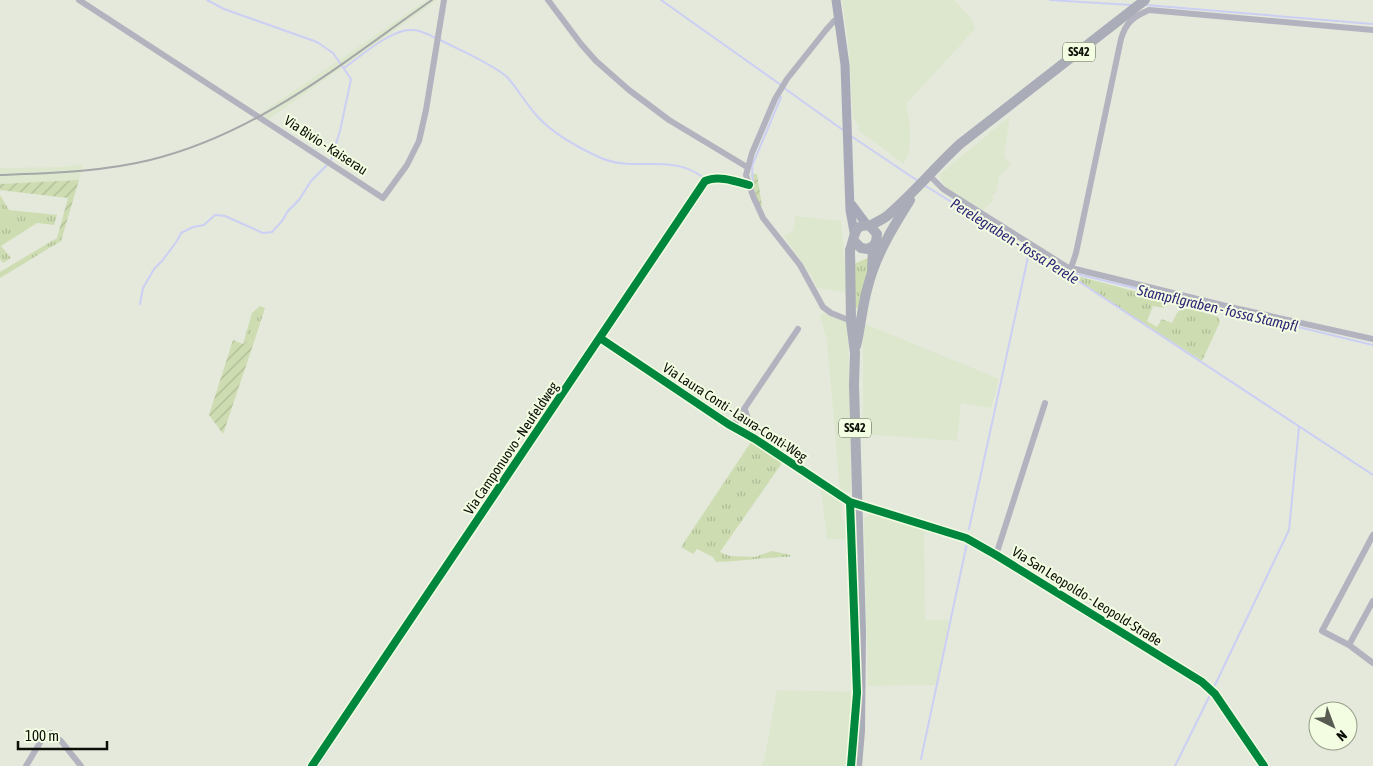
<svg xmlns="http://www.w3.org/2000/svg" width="1373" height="766" font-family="'Asap Condensed',sans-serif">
<defs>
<pattern id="grass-tufts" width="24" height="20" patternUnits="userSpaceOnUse" patternTransform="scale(1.25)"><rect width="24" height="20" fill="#cddcb1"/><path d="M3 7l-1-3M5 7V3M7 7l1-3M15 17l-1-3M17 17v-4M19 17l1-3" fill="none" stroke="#afbc97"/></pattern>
<pattern id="garden-furrows" width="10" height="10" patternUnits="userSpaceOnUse" patternTransform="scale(1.25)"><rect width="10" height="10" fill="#cddcb1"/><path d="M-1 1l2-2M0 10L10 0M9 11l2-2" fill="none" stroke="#afbc97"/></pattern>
</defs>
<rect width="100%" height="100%" fill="#e4e9db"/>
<path fill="#dde7ce" d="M427,0h10l-169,120 -8,-6z
M842,0h112l18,19 3,10 -69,75 4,21v23l-6,16 -46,-34 1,-4 -6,-8 -5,-78z
M1010,116l-6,40 7,9 -12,11 -2,15 -5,5 2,4 -12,11 -36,-23 -7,-13z
M83,164l-4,16 -79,4v-16l60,-1z
M795,216l46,5 6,71 -30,-4 -5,-11 -28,-41 10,-6z
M825,313l19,8 4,3 3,168 -11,-1 -13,-150 -7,-26z
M863,324l5,1 131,54 -8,29 -30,-5 -4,38 -94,-7z
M821,489l20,13 1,17 4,4v16h-19z
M872,512l52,15 1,93h24l-13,65 -68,1 -4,-167z
M777,690l78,2 -5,74h-89l3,-5z"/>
<path fill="url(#grass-tufts)" d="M0,195l9,15 48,5 -3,10 -17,-2 -36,23 10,12 -8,5 -3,-4z
M57,238l4,3 -61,37v-6z
M868,258l3,1 -13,49h-3l-1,-44z
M1081,277l86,23 -3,8 -11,-2 -6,15 10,6 5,-8 10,4c2,-3 3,-8 6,-11 7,-8 31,3 40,5l2,5 -18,39 -124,-80z
M260,306l5,2 -11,34 -5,-2 -6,4 9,-31z
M751,442l31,21 -62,89 10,4 25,1 17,-6 19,4 -2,2c-24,0 -49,5 -73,5l-3,-5 -16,-8 -4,5 -12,-7z"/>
<path fill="url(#garden-furrows)" d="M751,174h6l5,32h-4z
M79,180l-18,61 -4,-3 11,-40 -68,-8v-6z
M233,340l10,4 6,-4 5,2 -31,92 -14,-19z"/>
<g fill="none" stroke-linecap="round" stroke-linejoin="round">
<path stroke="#cccff4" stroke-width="2" d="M207,0l17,9 93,33 16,11 18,26 -11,52 -9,29
M661,0l120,85
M1050,0l81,5
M1146,5l227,19
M440,40c18,9 53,24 67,37 11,12 19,27 30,39 16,18 42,32 64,42 32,14 70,-4 100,18
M344,68c17,-12 48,-40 69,-38 8,0 16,5 23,8
M784,88l59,42
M851,136l67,45
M924,185l139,86 310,204
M753,187l-1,-21 29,-69
M1064,271l309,74
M140,304l3,-16 11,-19 8,-8 15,-20 4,-8 12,-6 11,-2 11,-10 10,1 38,17 9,-1 10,-11 6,-10 11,-11 12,-19 16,-16
M969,529l59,-272
M422,609l277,-414
M393,651l25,-36
M1215,685l74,-155 10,-103
M921,759l46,-216
M318,766l53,-82
M1175,766l35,-71"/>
<path stroke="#b3b3c0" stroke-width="6" d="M79,0l304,198 24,-33 12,-24 7,-31 18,-110
M548,0l33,44 15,17 33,29 40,30 78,47
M839,19l-5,2 -8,9 -39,49 -12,20 -23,54 -6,22 7,21 10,22 37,47 23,42 8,6 15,6
M928,174l15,15 124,78 163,40 143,32
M1071,268l5,-15 45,-214c5,-17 12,-22 28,-29l224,20
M600,338l128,86 27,15 95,63 116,36 30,17 206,127 13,12 49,72
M745,410l10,29
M735,428l1,-7 62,-92
M1373,535l-51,96 27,14 24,18
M996,555l49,-152
M1349,645l24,-44
M26,766l18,-30 7,-3 10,8 20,25
M312,766l393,-585c13,-6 30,0 44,4"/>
<path stroke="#a8a9b8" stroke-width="9" d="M836,0l9,65 5,145 4,22
M852,205l15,20"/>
<path stroke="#aaacb8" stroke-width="10" d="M870,226c6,-4 12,-6 17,-10 26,-22 48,-49 73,-72l185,-144
M854,241l7,7 7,1 5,-3
M856,346c5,-20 6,-40 12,-60 8,-31 25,-59 42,-86
M857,766l3,-35 1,-99 -7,-247 1,-32 -4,-31 -1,-72c5,-12 3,-28 20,-24l7,8 -1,8 -3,4 -1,26"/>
<path stroke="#a5a8a8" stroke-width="2" d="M0,175c50,-2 101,-3 150,-15 108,-26 193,-98 282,-160"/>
<g stroke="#f3fde2" stroke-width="11">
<path id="cycleway" d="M600,338l128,86 27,15 95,63 116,36 30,17 206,127 13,12 49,72
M850,502l7,191 -6,73
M312,766l393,-585c13,-6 30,0 44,4"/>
</g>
<use href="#cycleway" stroke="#00873e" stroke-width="8"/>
</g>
<g text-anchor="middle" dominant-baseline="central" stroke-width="4" stroke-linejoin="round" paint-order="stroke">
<g fill="#f3fde2" stroke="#515649" stroke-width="1">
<rect x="1063" y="42.5" width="32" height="19" rx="4"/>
<rect x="839" y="418.5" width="32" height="19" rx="4"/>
</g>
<g font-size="12" font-weight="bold" fill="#0c0f07">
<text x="1079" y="52">SS42</text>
<text x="855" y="428">SS42</text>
</g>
<g font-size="14" fill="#0c0f07" stroke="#f3fde2">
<text transform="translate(326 145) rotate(33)">Via Bivio - Kaiserau</text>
<text transform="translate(735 412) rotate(33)">Via Laura Conti - Laura-Conti-Weg</text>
<text transform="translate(511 448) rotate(-56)">Via Camponuovo - Neufeldweg</text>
<text transform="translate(1087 596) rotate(32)">Via San Leopoldo - Leopold-Straße</text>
</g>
<g font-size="15" font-style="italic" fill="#312777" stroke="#f3fde2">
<text transform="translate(1015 241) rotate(32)">Perelegraben - fossa Perele</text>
<text transform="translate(1218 308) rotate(13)">Stampflgraben - fossa Stampfl</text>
</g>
</g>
<g transform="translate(1333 726) rotate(138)"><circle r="24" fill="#f3fde2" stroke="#979e8a"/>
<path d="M0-4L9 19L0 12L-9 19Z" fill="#585b51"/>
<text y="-8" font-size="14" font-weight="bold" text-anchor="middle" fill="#0c0f07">N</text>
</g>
<path d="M18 741v8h89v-8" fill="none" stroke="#0c0f07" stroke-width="2.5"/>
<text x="25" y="741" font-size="15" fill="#0c0f07" stroke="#f3fde2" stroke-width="4" paint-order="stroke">100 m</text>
</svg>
